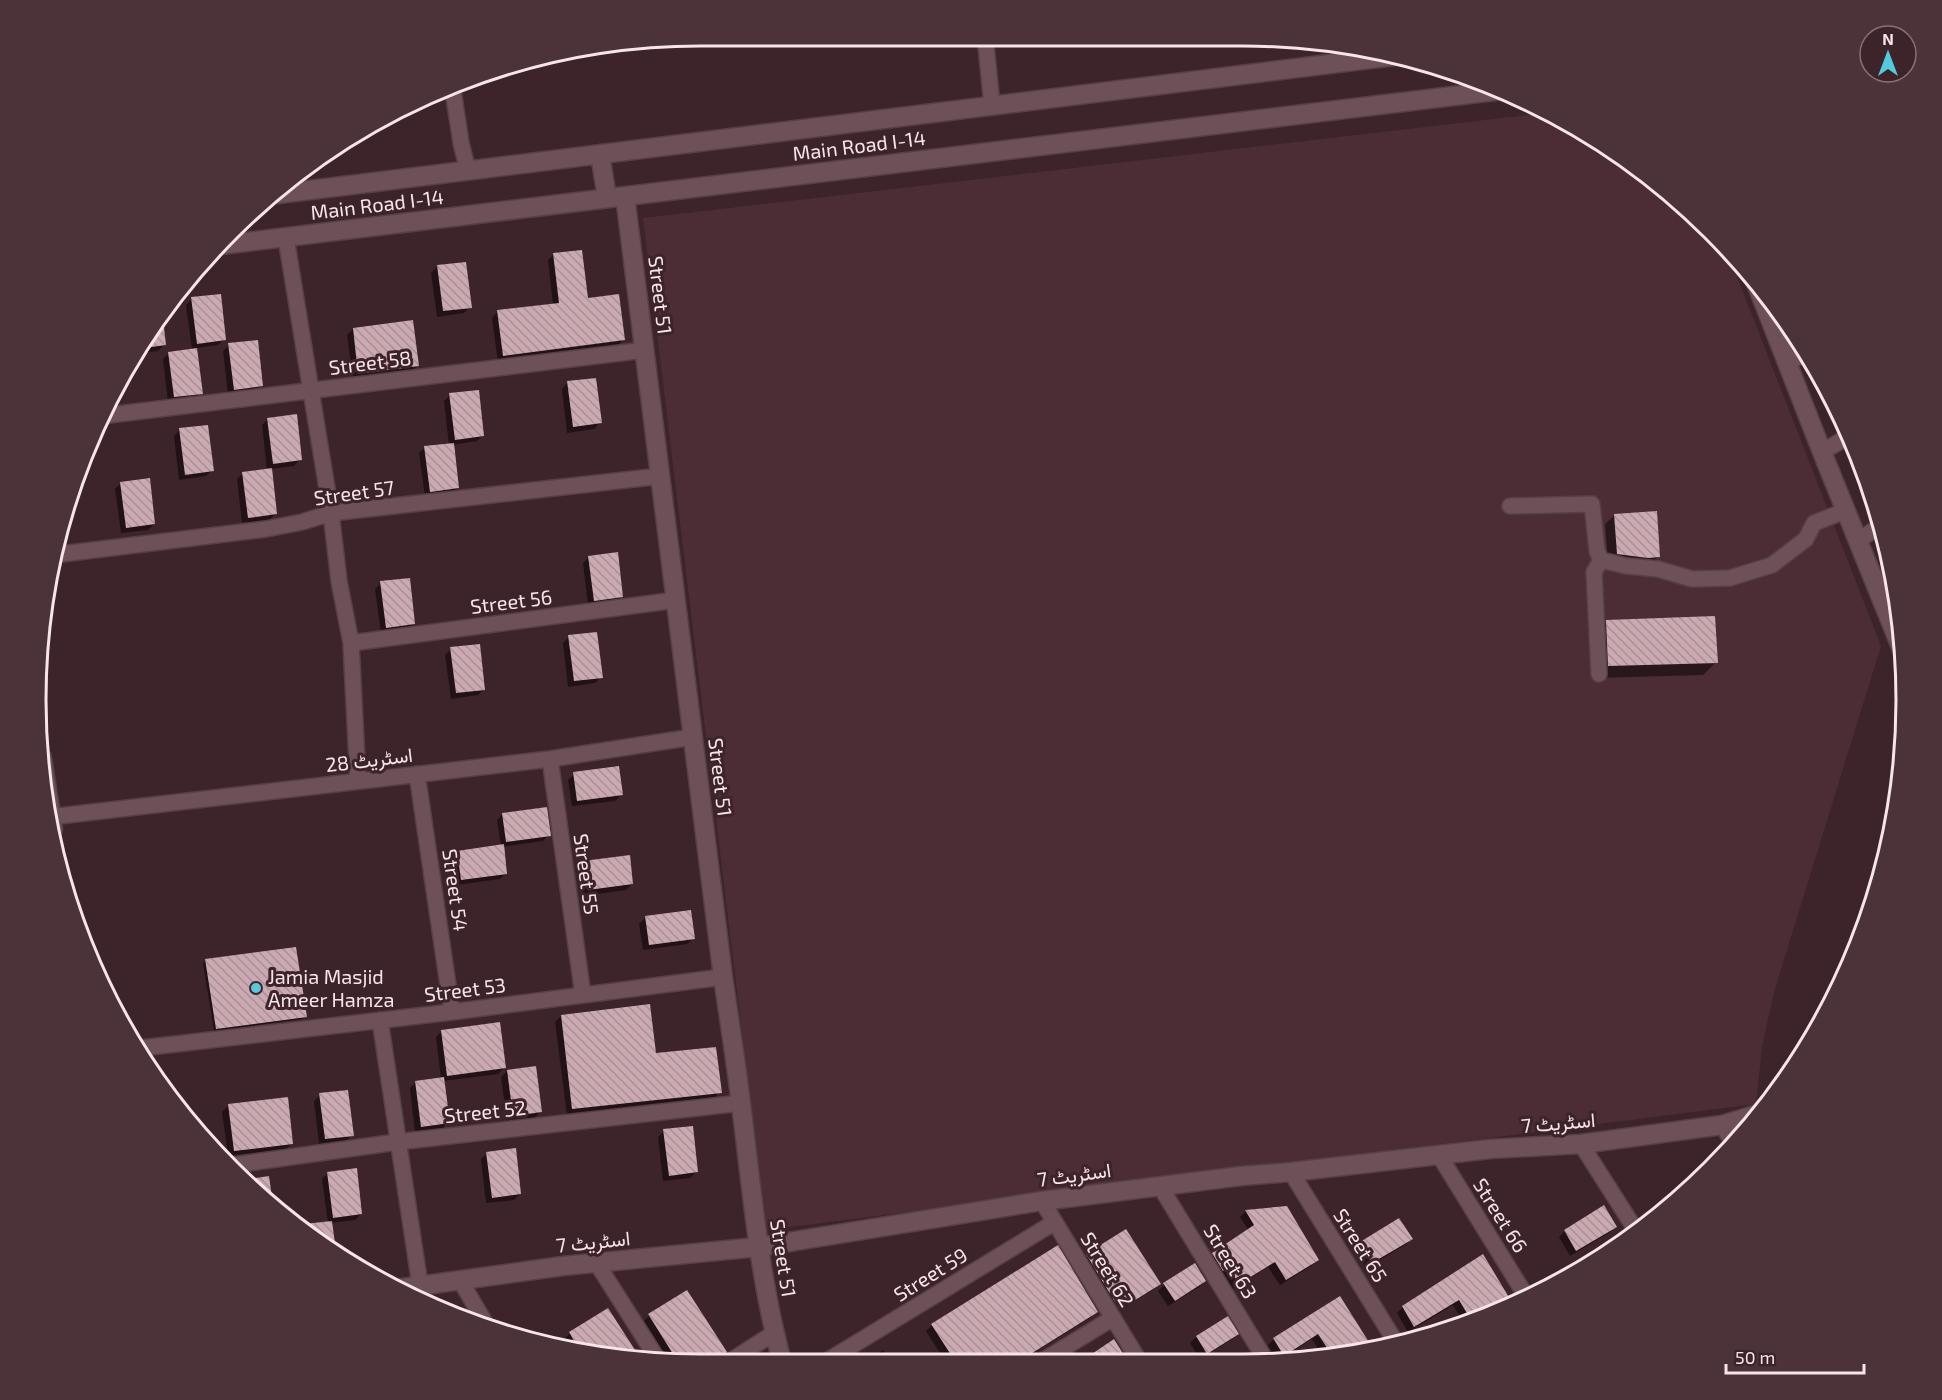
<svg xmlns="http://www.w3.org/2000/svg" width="1942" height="1400" font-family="'Exo 2',Vazirmatn,sans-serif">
<defs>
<pattern id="building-back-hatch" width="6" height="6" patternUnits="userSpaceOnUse" patternTransform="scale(1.5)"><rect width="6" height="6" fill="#caa9b1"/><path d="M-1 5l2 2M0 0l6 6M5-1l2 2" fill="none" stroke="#aa9096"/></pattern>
</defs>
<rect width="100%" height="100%" fill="#3d232a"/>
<path fill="#4c2d36" d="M1546,113l65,35 69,53 47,50 154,395 -107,346 -12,55 -6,57 -990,126 -123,-1012z"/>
<path fill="#0007" d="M554,254l33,46 36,40 -6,6 -119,16 -6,-44 6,-7 55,-6 -5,-45z
M437,267l33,40 -6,6 -27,4 -6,-44z
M192,299l32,40 -6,6 -22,3 5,45 -6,6 -27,4 -5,-44 6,-6 23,-3 -6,-45z
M161,321l3,24 -6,6 -18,2z
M353,329l64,37 -6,6 -58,7 -6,-44z
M229,345l33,40 -7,6 -27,4 -5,-44z
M568,382l32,41 -6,6 -27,4 -5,-44z
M450,395l33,40 -6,6 -25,4 6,43 -6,6 -27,3 -6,-44 6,-6 24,-2 -5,-44z
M268,419l32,40 -6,7 -24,3 5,45 -6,6 -27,3 -5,-44 6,-6 24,-3 -5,-45z
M180,430l32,40 -6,6 -27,4 -5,-44z
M121,483l33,41 -6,6 -27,3 -6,-44z
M1615,515l43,42 -9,9 -41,-3 -3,-39z
M589,557l32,40 -6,6 -27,3 -5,-43z
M381,583l33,41 -6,6 -27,3 -6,-44z
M1607,622l109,40 -13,13 -107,3 -2,-43z
M569,637l32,40 -6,6 -27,4 -5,-44z
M451,649l33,40 -6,6 -27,4 -6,-44z
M574,774l48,20 -7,7 -43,5 -4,-26z
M503,814l46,21 -6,6 -41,6 4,26 -6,6 -44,6 -4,-27 6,-6 43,-6 -4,-26z
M584,863l48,21 -6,6 -44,6 -4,-27z
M645,918l49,20 -7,6 -44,6 -4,-26z
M206,960l99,56 -3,3 -88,12 -11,-68z
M561,1016l94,39 65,37 -6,6 -147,17 -12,-93z
M442,1031l62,37 -6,6 -55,7 5,42 -6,6 -27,3 -5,-44 6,-6 25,-3 -5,-42z
M507,1071l33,41 -6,6 -27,3 -6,-44z
M320,1095l32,40 -6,6 -27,3 -5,-43z
M228,1106l64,37 -6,6 -58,7 -6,-44z
M664,1131l32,41 -6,6 -27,3 -5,-44z
M487,1153l33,41 -6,6 -28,3 -5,-44z
M328,1173l33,41 -6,6 -25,3 4,27 -34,-21 3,-3 25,-3 -6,-44z
M1682,1189l1,3 -32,30 -5,-8 6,-6z
M1287,1207l30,53 -6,6 -31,19 -12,-18 -35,22 -11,-17 -5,4 -10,-16 42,-29 -9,-14 6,-6z
M1615,1227l-6,6 -39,23 -11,-19 6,-6z
M1126,1231l33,53 -6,6 -31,19 -5,-8 -9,6 -27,-45 6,-6z
M1411,1239l-6,6 -39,23 -11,-19 6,-6z
M1482,1256l31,48 -17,9 -33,9 -10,-17 -45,27 -11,-19 6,-6z
M1205,1281l-6,6 -31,19 -10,-15 6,-6z
M687,1292l38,60 -13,10h-43l-26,-40 6,-6z
M1340,1298l30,49 -46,11 -12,-19 -31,20h-5l-8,-14 6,-6z
M608,1310l25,40 -6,5 -3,2 -55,-9 -5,-9 6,-6z
M1096,1312l-6,6 -68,42 -77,1 -19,-30 6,-6z
M1227,1318l10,16 -6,6 -31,19 -10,-16 6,-6z
M883,1350l7,11h-24h1z"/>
<path fill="url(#building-back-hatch)" d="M582,250l6,48 31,-4 6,46 -122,16 -6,-46 62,-7 -6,-50z
M466,262l6,46 -29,3 -6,-46z
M221,294l5,46 -29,4 -6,-47z
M163,319l3,26 -22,3 8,-13z
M413,320l6,46 -61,8 -5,-46z
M258,340l5,46 -29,4 -6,-47z
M197,348l6,46 -29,3 -6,-45z
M596,378l6,45 -29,4 -6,-46z
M479,390l5,46 -29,4 -6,-47z
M297,414l5,46 -29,4 -6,-46z
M208,425l6,46 -29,4 -6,-47z
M454,443l5,45 -29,4 -6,-46z
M272,468l5,46 -29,4 -6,-46z
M150,478l5,46 -29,4 -6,-46z
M1657,511l3,46 -12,1 -31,-4 -3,-40z
M618,552l5,45 -29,4 -6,-45z
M410,578l5,46 -29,4 -6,-47z
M1715,616l3,47 -110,3 -2,-46z
M597,632l6,46 -29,3 -6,-46z
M480,644l5,46 -29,3 -6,-46z
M619,766l4,29 -46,6 -4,-29z
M547,807l4,29 -45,6 -4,-29z
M504,844l3,30 -46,6 -4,-29z
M630,855l3,29 -45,6 -5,-29z
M691,910l4,29 -46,6 -4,-29z
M296,947l11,70 -91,12 -11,-70z
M650,1004l6,49 60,-6 6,46 -150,16 -11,-94z
M500,1022l6,46 -59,8 -6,-46z
M536,1066l6,46 -29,4 -6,-46z
M444,1077l6,46 -29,4 -6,-46z
M348,1090l6,46 -29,3 -6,-46z
M288,1097l5,47 -59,7 -6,-47z
M693,1126l5,46 -29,4 -6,-47z
M516,1148l5,46 -29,4 -6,-46z
M357,1168l5,46 -29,4 -6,-46z
M269,1176l4,28 -25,-25z
M1604,1205l13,22 -41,24 -12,-21z
M1287,1206l32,54 -33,20 -11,-18 -36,22 -10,-16 -6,3 -11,-18 42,-28 -9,-15z
M1399,1218l14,21 -41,24 -12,-21z
M332,1221l4,30 -42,-26z
M1126,1229l35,55 -32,20 -5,-8 -9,6 -29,-48z
M1058,1245l40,67 -77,48 -66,1 -24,-37z
M1483,1254l30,50 -17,9 -25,7 -12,-20 -45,27 -12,-21z
M1195,1263l11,18 -31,20 -12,-18z
M687,1290l40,62 -15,10h-34l-30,-48z
M1340,1296l32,51 -39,10 -15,-23 -34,22 -11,-18z
M608,1308l27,42 -12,7 -44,-7 -10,-18z
M1228,1316l11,18 -32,20 -11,-18z
M1114,1339l13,21h-44z"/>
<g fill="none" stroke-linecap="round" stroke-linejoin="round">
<g stroke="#564046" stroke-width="18">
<path id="street" d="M985,36l7,69
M452,84l9,59 7,28
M286,238l45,275 8,68 12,62 7,138
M1787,364l17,-11
M101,416l544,-66
M1822,452l27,-16
M1510,506l82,-2 5,47 4,9 25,6 32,3 34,10 38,-1 42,-13 34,-26 8,-16 31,-12
M1857,541l25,-16
M53,555l213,-26 36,-7 29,-9 330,-37
M351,643l325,-43
M1599,674l-5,-102 7,-12
M550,759l33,236
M417,774l35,238
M50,817l500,-58 143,-22
M380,1020l40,265
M141,1048l311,-36 271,-35
M1722,1125l12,19
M1581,1144l56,88
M1439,1155l87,141
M234,1165l163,-23 344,-39
M1291,1172l104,169
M1160,1186l105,173
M1042,1201l96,158
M596,1262l64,101
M460,1280l27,46
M1044,1360l69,-42
M827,1361l228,-139
M729,1362l45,-29"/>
</g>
<g stroke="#564046" stroke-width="21">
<path id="secondary" d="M600,154l7,44
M278,194l1116,-138
M625,196l98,781c6,42 13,85 18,127 11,87 18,173 41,258
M221,245l1282,-155
M1756,283l66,169 83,205
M42,758l11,71
M396,1289l167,-23 195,-19 284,-46 199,-25 50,-4 199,-23 91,-5 141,-19 36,-11"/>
</g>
<use href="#street" stroke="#6d5058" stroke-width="15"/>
<use href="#secondary" stroke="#6d5058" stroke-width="18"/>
</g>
<circle fill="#55cadf" stroke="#3d232a" stroke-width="2" cx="256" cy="988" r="6"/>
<g text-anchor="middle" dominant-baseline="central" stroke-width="6" stroke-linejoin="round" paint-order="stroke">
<g font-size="20" fill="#f7e5e9" stroke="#3d232a">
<text transform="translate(859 145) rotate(-7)">Main Road I-14</text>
<text transform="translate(377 204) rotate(-7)">Main Road I-14</text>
<text transform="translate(661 295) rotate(83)">Street 51</text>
<text transform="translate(370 362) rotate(-7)">Street 58</text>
<text transform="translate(354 492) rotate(-8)">Street 57</text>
<text transform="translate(511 601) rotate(-7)">Street 56</text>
<text transform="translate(369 759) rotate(-7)">اسٹریٹ 28</text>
<text transform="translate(721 777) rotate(83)">Street 51</text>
<text transform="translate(587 874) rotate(82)">Street 55</text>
<text transform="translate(456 890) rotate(82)">Street 54</text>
<text transform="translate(465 989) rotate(-7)">Street 53</text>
<text transform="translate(485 1111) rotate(-6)">Street 52</text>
<text transform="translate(1558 1122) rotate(-5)">اسٹریٹ 7</text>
<text transform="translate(1074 1174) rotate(-8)">اسٹریٹ 7</text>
<text transform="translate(1501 1215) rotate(58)">Street 66</text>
<text transform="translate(593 1241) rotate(-6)">اسٹریٹ 7</text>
<text transform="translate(1361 1245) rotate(58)">Street 65</text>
<text transform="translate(784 1258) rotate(81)">Street 51</text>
<text transform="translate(1231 1261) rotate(59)">Street 63</text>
<text transform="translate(1108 1269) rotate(59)">Street 62</text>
<text transform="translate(930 1274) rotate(-32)">Street 59</text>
</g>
<g font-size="20" fill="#f7e5e9" stroke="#3d232a" text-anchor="start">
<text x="268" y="976">Jamia Masjid<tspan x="268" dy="23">Ameer Hamza</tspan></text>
</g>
</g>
<path d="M0 0H1942V1400H0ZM700 46H1242A654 654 0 0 1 1896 700V700A654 654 0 0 1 1242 1354H700A654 654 0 0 1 46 700V700A654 654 0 0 1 700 46Z" fill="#4c3339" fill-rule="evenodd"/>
<path fill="none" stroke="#f7e5e9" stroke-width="3" d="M700 46H1242A654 654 0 0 1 1896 700V700A654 654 0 0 1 1242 1354H700A654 654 0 0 1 46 700V700A654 654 0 0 1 700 46Z"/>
<g transform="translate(1888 54)"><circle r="28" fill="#3d232a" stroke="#877176" stroke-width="1.5"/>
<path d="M0-4.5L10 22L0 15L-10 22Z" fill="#55cadf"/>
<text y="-9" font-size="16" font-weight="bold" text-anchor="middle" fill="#f7e5e9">N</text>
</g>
<path d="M1726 1364v9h138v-9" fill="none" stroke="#f7e5e9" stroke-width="3"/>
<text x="1735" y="1364" font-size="18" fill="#f7e5e9" stroke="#3d232a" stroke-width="4.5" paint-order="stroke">50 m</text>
</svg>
